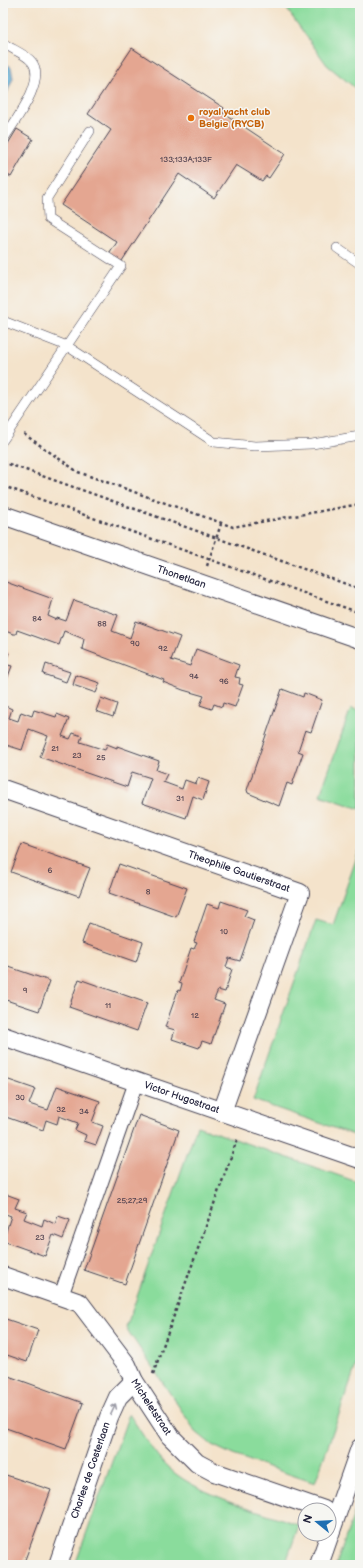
<svg xmlns="http://www.w3.org/2000/svg" width="363" height="1568" font-family="'Balsamiq Sans',sans-serif">
<rect width="100%" height="100%" fill="#f6f6f2"/>
<filter id="ink" filterUnits="userSpaceOnUse"><feTurbulence type="fractalNoise" baseFrequency=".025" numOctaves="2"/><feDisplacementMap in="SourceGraphic" scale="8" xChannelSelector="R" yChannelSelector="G"/><feConvolveMatrix kernelMatrix="1 2 1 2 8 2 1 2 1" color-interpolation-filters="sRGB"/></filter>
<filter id="wash" filterUnits="userSpaceOnUse"><feTurbulence type="fractalNoise" baseFrequency=".012" numOctaves="4" result="noise"/><feDisplacementMap in="SourceGraphic" scale="16" xChannelSelector="R" yChannelSelector="G"/><feGaussianBlur stdDeviation="0.9" result="paint"/><feColorMatrix in="noise" values="0 0 0 0 0 0 0 0 0 0 0 0 0 0 0 0 0 1.4 0 .05"/><feComposite in="paint" operator="in"/></filter>
<g filter="url(#wash)">
<rect width="100%" height="100%" fill="#f4e3cb"/>
<path fill="#8adc9c" stroke="#567f6c" d="M326,3h34v89l-33,-27 -41,-57z
M351,708l9,3v98l-40,-14z
M360,848v289l-107,-37 63,-180 17,5z
M197,1126l163,57v171l-45,129 -82,-28 -21,-10 -16,-13 -70,-104z
M129,1414c13,19 25,41 42,56 30,26 90,41 128,55l-14,40h-210z
M360,1496v69h-24z"/>
<path fill="#56a8d1" stroke="#3c6586" d="M3,62l8,5 2,11 -10,25z"/>
<g id="blocks">
<path fill="#e4a691" d="M132,48l92,60 -2,4 63,42 -16,24 -3,-2 -4,5 -26,-16 -22,33 -35,-24 -59,90 -12,-8 9,-14 -56,-37 50,-75 -23,-16z
M17,129l16,10 -22,38 -8,-5v-20z
M3,581l50,18 -5,17 9,4v-2l9,3 8,-21 44,15 -6,16 18,7 6,-17 44,16 -9,23 19,6 6,-17 43,16 -4,12 5,1 -1,6 4,1 -8,22 -12,-4 -1,4 -8,-3 -2,5 -12,-4 4,-9 -21,-6 -20,-8 1,-2 -82,-31 2,-10 -20,-8 -5,14 -42,-15 -1,4h-3l-10,-4z
M3,651l6,2 -5,11 8,2 -5,13 -4,-1z
M46,664l24,8 -4,10 -23,-8z
M76,675l24,8 -4,10 -23,-8z
M282,689l21,8 1,-4 18,7 -11,32 -6,-2 -7,21 5,2 -11,32 -5,-2 -8,23 -31,-13 -1,-3z
M101,698l16,6 -4,13 -17,-6z
M3,705l9,4 -3,9 9,3 3,-9 11,4 2,-6 22,7 1,-3 12,5 -7,17 8,3 3,-6 9,3 -2,6 25,8 2,-6 10,4v-2l42,15 -3,9 11,4 -4,8 19,7 3,-9 11,4 2,-6 11,4 -6,18 -10,-4 -7,22 -44,-15 9,-25 -19,-6 -5,15 -87,-30 8,-21 -19,-7 -7,21 -19,-6z
M22,844l68,24 -11,28 -68,-24z
M119,864l68,24 -11,29 -67,-24z
M221,901l26,9 -3,6 10,4 -14,41 -11,-3 -3,9 6,2 -7,23 -7,-2 -4,10 11,4 -14,40 -9,-3 -3,7 -27,-9 3,-9 -10,-3 13,-37 2,1 2,-7 -3,-1 12,-35 3,1 3,-6 -3,-1 13,-38 12,4z
M89,923l54,19 -7,20 -54,-19z
M3,965l47,16 -11,30 -36,-12z
M79,979l68,24 -10,28 -68,-24z
M3,1078l32,11 -6,15 19,6 9,-24 43,15 -8,21 11,4 -7,19 -12,-4 2,-6 -11,-5 3,-7 -19,-7 -2,8 -11,-4 -3,10 -40,-14z
M139,1115l40,15 -54,154 -41,-14z
M3,1193l16,6 -4,9 12,4 -3,7 18,7 2,-7 11,5 3,-8 12,4 -7,19 -10,-4 -8,21 -42,-15 8,-25 -8,-3z
M3,1318l35,12 -11,32 -20,-7 -4,12z
M3,1374l80,29 -17,46 -63,-22z
M6,1475l45,15 -28,75h-20v-82z"/>
</g>
</g>
<g filter="url(#ink)">
<use href="#blocks" fill-opacity="0" stroke="#423f51" stroke-width="1"/>
<g fill="none" stroke-linecap="round" stroke-linejoin="round">
<g stroke="#423f51" stroke-width="10">
<path id="service" d="M3,43c8,6 23,11 29,19 15,19 -19,61 -29,78
M337,248l23,16
M3,321l64,25 147,96 41,4 57,-2 48,-8
M3,440l118,-174 -73,-47 -1,-21 43,-67"/>
</g>
<g stroke="#423f51" stroke-width="16">
<path id="pedestrian" d="M61,1296l75,-214"/>
</g>
<g stroke="#423f51" stroke-width="20">
<g id="minor">
<path id="s1" d="M3,515l357,124"/>
<path id="s2" d="M3,789l297,104 -78,219"/>
<path id="s3" d="M3,1036l357,123"/>
<path id="s4" d="M3,1276l77,27 47,62 7,16 36,55 27,27 17,9 110,38"/>
<path id="s5" d="M58,1565l51,-148 9,-20 16,-16"/>
<path d="M319,1565l41,-117"/>
</g>
</g>
<path stroke="#423f51" stroke-width="2.5" stroke-dasharray="3 3" stroke-linecap="butt" d="M24,434l54,38 155,55 127,-23
M3,462l357,127
M3,486l357,127
M207,566l14,-42
M153,1374l85,-237"/>
<use href="#service" stroke="#fff" stroke-width="9"/>
<use href="#pedestrian" stroke="#fff" stroke-width="14"/>
<use href="#minor" stroke="#fff" stroke-width="18"/>
</g>
<defs><path id="oneway-shaft" d="M-6 0H5M1.5-3L5.5 0L1.5 3" fill="none" stroke-width="1.6" stroke-linecap="round" stroke-linejoin="round"/></defs>
<use stroke="#9c9ca7" href="#oneway-shaft" transform="translate(113 1409) rotate(-65)"/>
</g>
<circle fill="#e8710a" stroke="#f6f6f2" stroke-width="1.5" cx="191" cy="118" r="4"/>
<g text-anchor="middle" dominant-baseline="central" stroke-width="3" stroke-linejoin="round" paint-order="stroke">
<g font-size="8" fill="#524350">
<text x="186" y="159">133;133A;133F</text>
<text x="37" y="618">84</text>
<text x="102" y="623">88</text>
<text x="135" y="643">90</text>
<text x="163" y="648">92</text>
<text x="194" y="676">94</text>
<text x="224" y="681">96</text>
<text x="55" y="748">21</text>
<text x="77" y="755">23</text>
<text x="101" y="757">25</text>
<text x="180" y="798">31</text>
<text x="50" y="870">6</text>
<text x="148" y="891">8</text>
<text x="224" y="931">10</text>
<text x="25" y="990">9</text>
<text x="108" y="1005">11</text>
<text x="195" y="1015">12</text>
<text x="20" y="1097">30</text>
<text x="61" y="1109">32</text>
<text x="84" y="1111">34</text>
<text x="132" y="1200">25;27;29</text>
<text x="40" y="1237">23</text>
</g>
<g font-size="10" font-weight="bold" fill="#c56008" stroke="#f6f6f2" text-anchor="start">
<text x="199" y="112">royal yacht club<tspan x="199" dy="12">Belgie (RYCB)</tspan></text>
</g>
<g font-size="10" fill="#22223b" stroke="#f6f6f2">
<text stroke="none"><textPath href="#s1" startOffset="189">Thonetlaan</textPath></text>
<text stroke="none"><textPath href="#s2" startOffset="250">Theophile Gautierstraat</textPath></text>
<text stroke="none"><textPath href="#s3" startOffset="189">Victor Hugostraat</textPath></text>
<text stroke="none"><textPath href="#s4" startOffset="208">Micheletstraat</textPath></text>
<text stroke="none"><textPath href="#s5" startOffset="100">Charles de Costerlaan</textPath></text>
</g>
</g>
<rect width="363" height="1568" fill="none" stroke="#f6f6f2" stroke-width="16"/>
<g transform="translate(317 1522) rotate(288)"><circle r="19" fill="#f6f6f2" stroke="#a1a1a9"/>
<path d="M0-3L7 15L0 10L-7 15Z" fill="#1f6fb2"/>
<text y="-6" font-size="11" font-weight="bold" text-anchor="middle" fill="#22223b">N</text>
</g>
</svg>
